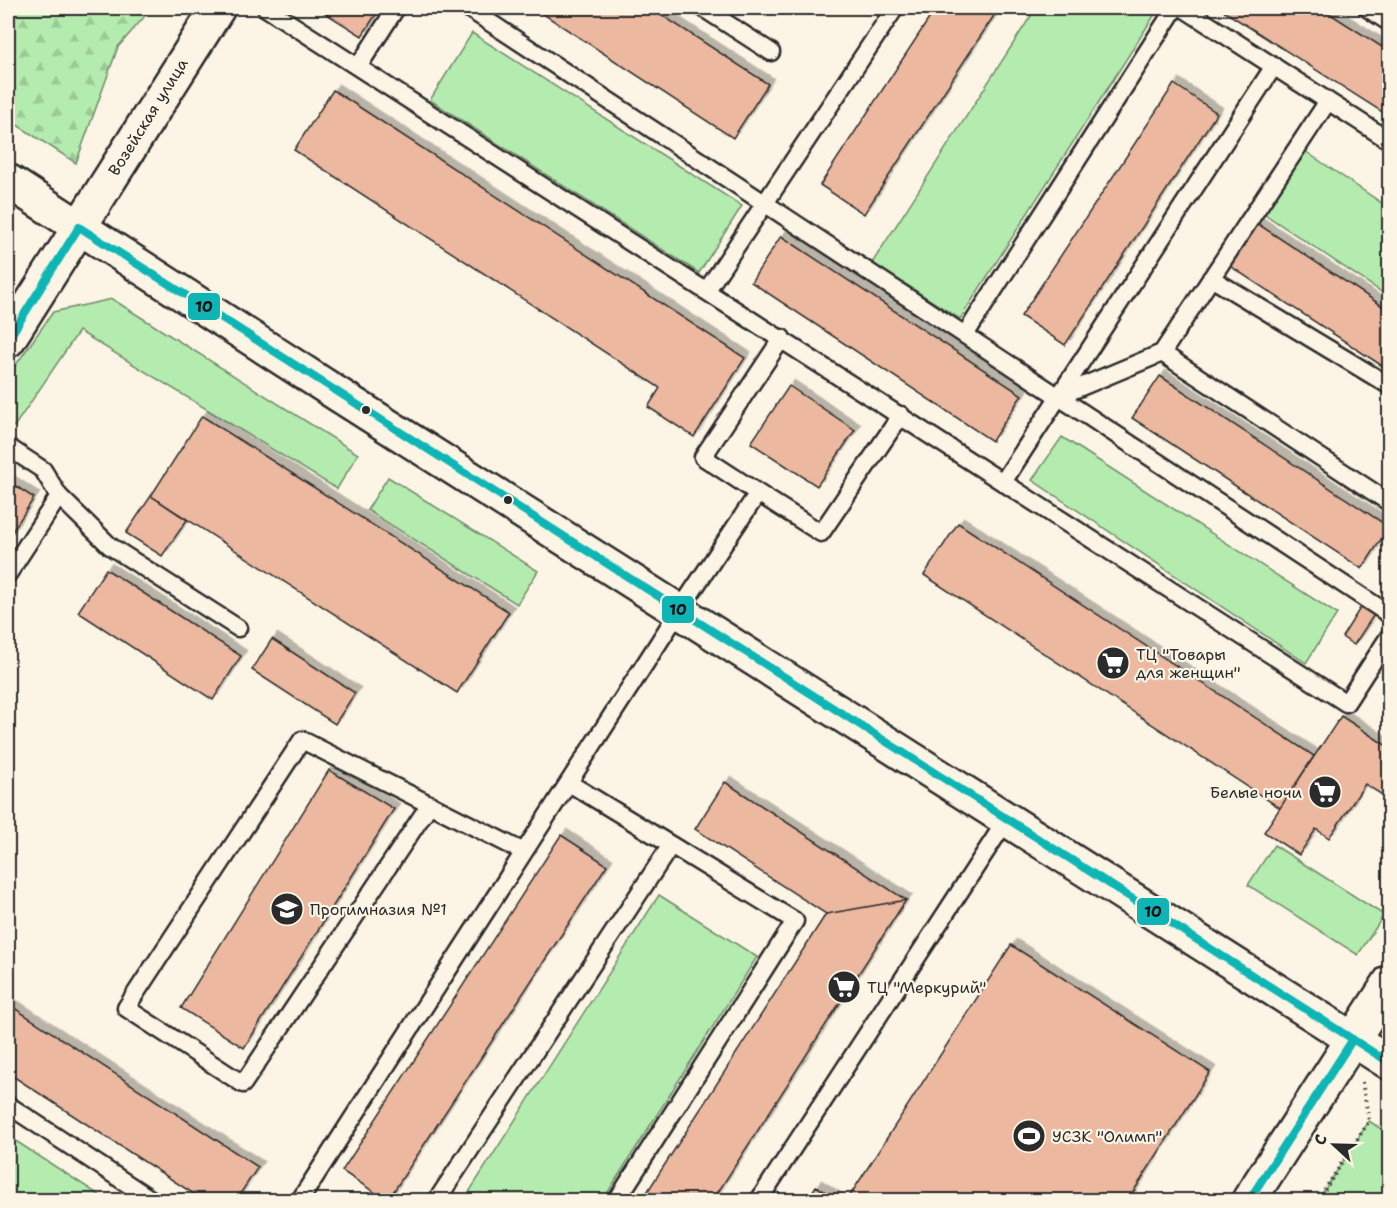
<svg xmlns="http://www.w3.org/2000/svg" width="1397" height="1208" font-family="'Shantell Sans',sans-serif">
<defs>
<pattern id="forest-firs" width="22" height="20" patternUnits="userSpaceOnUse" patternTransform="scale(1.5)"><rect width="22" height="20" fill="#b4ebae"/><path d="M5 1l3.5 6h-7zM16 11l3.5 6h-7z" fill="#9bca96"/></pattern>
<filter id="shadow"><feDropShadow dx="5.5" dy="-5.5" stdDeviation="0" flood-color="#0004"/></filter>
</defs>
<rect width="100%" height="100%" fill="#fcf5e5"/>
<filter id="ink" filterUnits="userSpaceOnUse"><feTurbulence type="fractalNoise" baseFrequency=".0167" numOctaves="2"/><feDisplacementMap in="SourceGraphic" scale="12" xChannelSelector="R" yChannelSelector="G"/><feConvolveMatrix kernelMatrix="1 2 1 2 8 2 1 2 1" color-interpolation-filters="sRGB"/></filter>
<g filter="url(#ink)">
<path fill="#b4ebae" stroke="#708b6c" stroke-width="1.5" d="M1036,8h123l-199,311 -88,-56z
M472,33l270,173 -43,67 -269,-173z
M1305,151l84,57v89l-126,-84z
M112,299l246,155 -21,35 -258,-158 -65,96 -6,-5v-46l45,-64z
M1062,437l275,177 -31,49 -274,-183z
M388,477l150,94 -21,33 -150,-94z
M1274,845l110,70 -26,40 -110,-70z
M659,895l98,62 -154,243h-139z
M1369,1121l20,13v66h-71z
M8,1136l99,64h-99z"/>
<path fill="url(#forest-firs)" stroke="#708b6c" stroke-width="1.5" d="M8,8h144l-34,39 -42,116 -68,-44z"/>
<path fill="#ecb89f" stroke="#2b2b2b" stroke-width="1.5" filter="url(#shadow)" d="M317,8h63l-18,28z
M534,8h117l117,76 -35,54z
M936,8h63l-135,206 -44,-29z
M1219,8h102l69,44v65z
M1174,84l43,29 -152,232 -44,-29z
M333,90l412,268 -51,79 -46,-30 12,-19 -366,-238z
M1258,224l132,87v60l-160,-105z
M781,236l241,159 -30,46 -241,-159z
M1160,376l229,151 -27,42 -230,-151z
M789,386l66,44 -38,56 -66,-43z
M202,416l307,196 -52,81 -306,-197z
M8,481l26,17 -26,40z
M151,496l36,24 -25,36 -36,-23z
M958,523l356,233 -34,52 -356,-233z
M106,569l135,87 -28,44 -135,-88z
M1362,605l13,8 -21,32 -12,-8z
M272,639l83,54 -20,31 -83,-54z
M1341,716l49,32v52l-25,-16 -36,54 -13,-9 -17,26 -35,-23z
M329,770l65,39 -150,239 -63,-40z
M725,782l181,118 -80,14 -131,-85z
M561,835l46,30 -219,335h-2l-44,-29z
M906,900l-193,300h-71l184,-286z
M1011,945l199,127 -82,128h-281z
M8,1004l250,163 -22,33h-33l-195,-127z
M816,1186l22,14h-31z"/>
<g fill="none" stroke-linecap="round" stroke-linejoin="round">
<g stroke="#2b2b2b" stroke-width="21">
<path id="lane" d="M266,8l1080,695 44,-68
M468,8l922,607
M703,8l68,44
M1183,8l207,133
M1367,8l23,15
M358,67l38,-59
M1211,278l179,108
M707,290l188,-282
M965,335l210,-327
M1162,353l228,150
M1059,396l103,-43 166,-252
M8,447l35,23 16,26 51,50 128,82
M1003,482l271,-416
M758,493l63,40 80,-118
M8,574l51,-78
M430,804l-187,280 -117,-76 176,-268 222,112
M8,1105l144,95
M300,1200l379,-589 79,-118 -55,-36 79,-119
M437,1200l234,-355 -102,-62
M617,1200l178,-279 -124,-76
M759,1200l248,-381"/>
</g>
<g stroke="#2b2b2b" stroke-width="38">
<path id="street" d="M1353,1039l37,-57"/>
</g>
<g stroke="#2b2b2b" stroke-width="38">
<path id="secondary" d="M8,181l331,214 1051,668
M8,340l210,-332
M1249,1200l104,-161"/>
</g>
<path stroke="#2b2b2b" stroke-width="4" stroke-dasharray="1.5 4.5" stroke-linecap="butt" d="M1318,1200l51,-79 -7,-39"/>
<use href="#lane" stroke="#fcf5e5" stroke-width="16"/>
<use href="#street" stroke="#fcf5e5" stroke-width="33"/>
<use href="#secondary" stroke="#fcf5e5" stroke-width="33"/>
<g stroke="#fcf5e5" stroke-width="12">
<path id="bus-1" d="M8,340l71,-113 1311,836
M1249,1200l104,-161"/>
</g>
<use href="#bus-1" stroke="#0fb5b5" stroke-width="8"/>
</g>
</g>
<defs>
<g id="supermarket-disc" transform="scale(1.725)"><circle r="9.5" fill="#2b2b2b" stroke="#fcf5e5"/><path d="M-6-5.5h2.5l.6 2H6L4.5 2H-2.5L-4.4-4H-6ZM-1.5 3.2a1.3 1.3 0 1 0 .1 0ZM3 3.2a1.3 1.3 0 1 0 .1 0Z" fill="#fff"/></g>
<g id="school-disc" transform="scale(1.725)"><circle r="9.5" fill="#2b2b2b" stroke="#fcf5e5"/><path d="M0-5L7-2L0 1L-7-2ZM-4 1L0 2.5L4 1V4Q0 6-4 4Z" fill="#fff"/></g>
<g id="stadium-disc" transform="scale(1.725)"><circle r="9.5" fill="#2b2b2b" stroke="#fcf5e5"/><path d="M0-5a6.5 5 0 1 0 0 10a6.5 5 0 1 0 0-10ZM-3.5-1.8h7v3.6h-7Z" fill="#fff"/></g>
</defs>
<g fill-rule="evenodd">
<use href="#supermarket-disc" x="1113" y="663"/>
<use href="#supermarket-disc" x="1325" y="792"/>
<use href="#school-disc" x="287" y="909"/>
<use href="#supermarket-disc" x="844" y="987"/>
<use href="#stadium-disc" x="1029" y="1136"/>
</g>
<g fill="#2b2b2b" stroke="#fcf5e5" stroke-width="2">
<circle cx="366" cy="410" r="5"/>
<circle cx="508" cy="500" r="5"/>
</g>
<g text-anchor="middle" dominant-baseline="central" stroke-width="4.5" stroke-linejoin="round" paint-order="stroke">
<g font-size="16" fill="#2b2b2b" stroke="#fcf5e5">
<text transform="translate(148 117) rotate(-58)">Возейская улица</text>
</g>
<g font-size="16" fill="#2b2b2b" stroke="#fcf5e5" text-anchor="start">
<text x="1136" y="654">ТЦ "Товары<tspan x="1136" dy="18">для женщин"</tspan></text>
<text x="1302" y="792" text-anchor="end">Белые ночи</text>
<text x="310" y="909">Прогимназия №1</text>
<text x="867" y="987">ТЦ "Меркурий"</text>
<text x="1052" y="1136">УСЗК "Олимп"</text>
</g>
</g>
<g stroke="#fcf5e5" stroke-width="2">
<rect x="187" y="292" width="34" height="29" rx="6" fill="#0fb5b5"/>
<rect x="661" y="595" width="34" height="29" rx="6" fill="#0fb5b5"/>
<rect x="1136" y="897" width="34" height="29" rx="6" fill="#0fb5b5"/>
</g>
<g font-size="16" text-anchor="middle" font-weight="bold" fill="#111">
<text x="204" y="312">10</text>
<text x="678" y="615">10</text>
<text x="1153" y="917">10</text>
</g>
<rect width="1397" height="1208" fill="none" stroke="#fcf5e5" stroke-width="30"/>
<rect x="15" y="15" width="1367" height="1178" fill="none" stroke="#2b2b2b" stroke-width="2" filter="url(#ink)"/>
<g transform="translate(1334 1145) rotate(292)" stroke="#fcf5e5" stroke-width="4.5" paint-order="stroke">
<path d="M0-4.5L10 22L0 15L-10 22Z" fill="#2b2b2b"/>
<text y="-9" font-size="16" font-weight="bold" text-anchor="middle" fill="#2b2b2b">С</text>
</g>
</svg>
